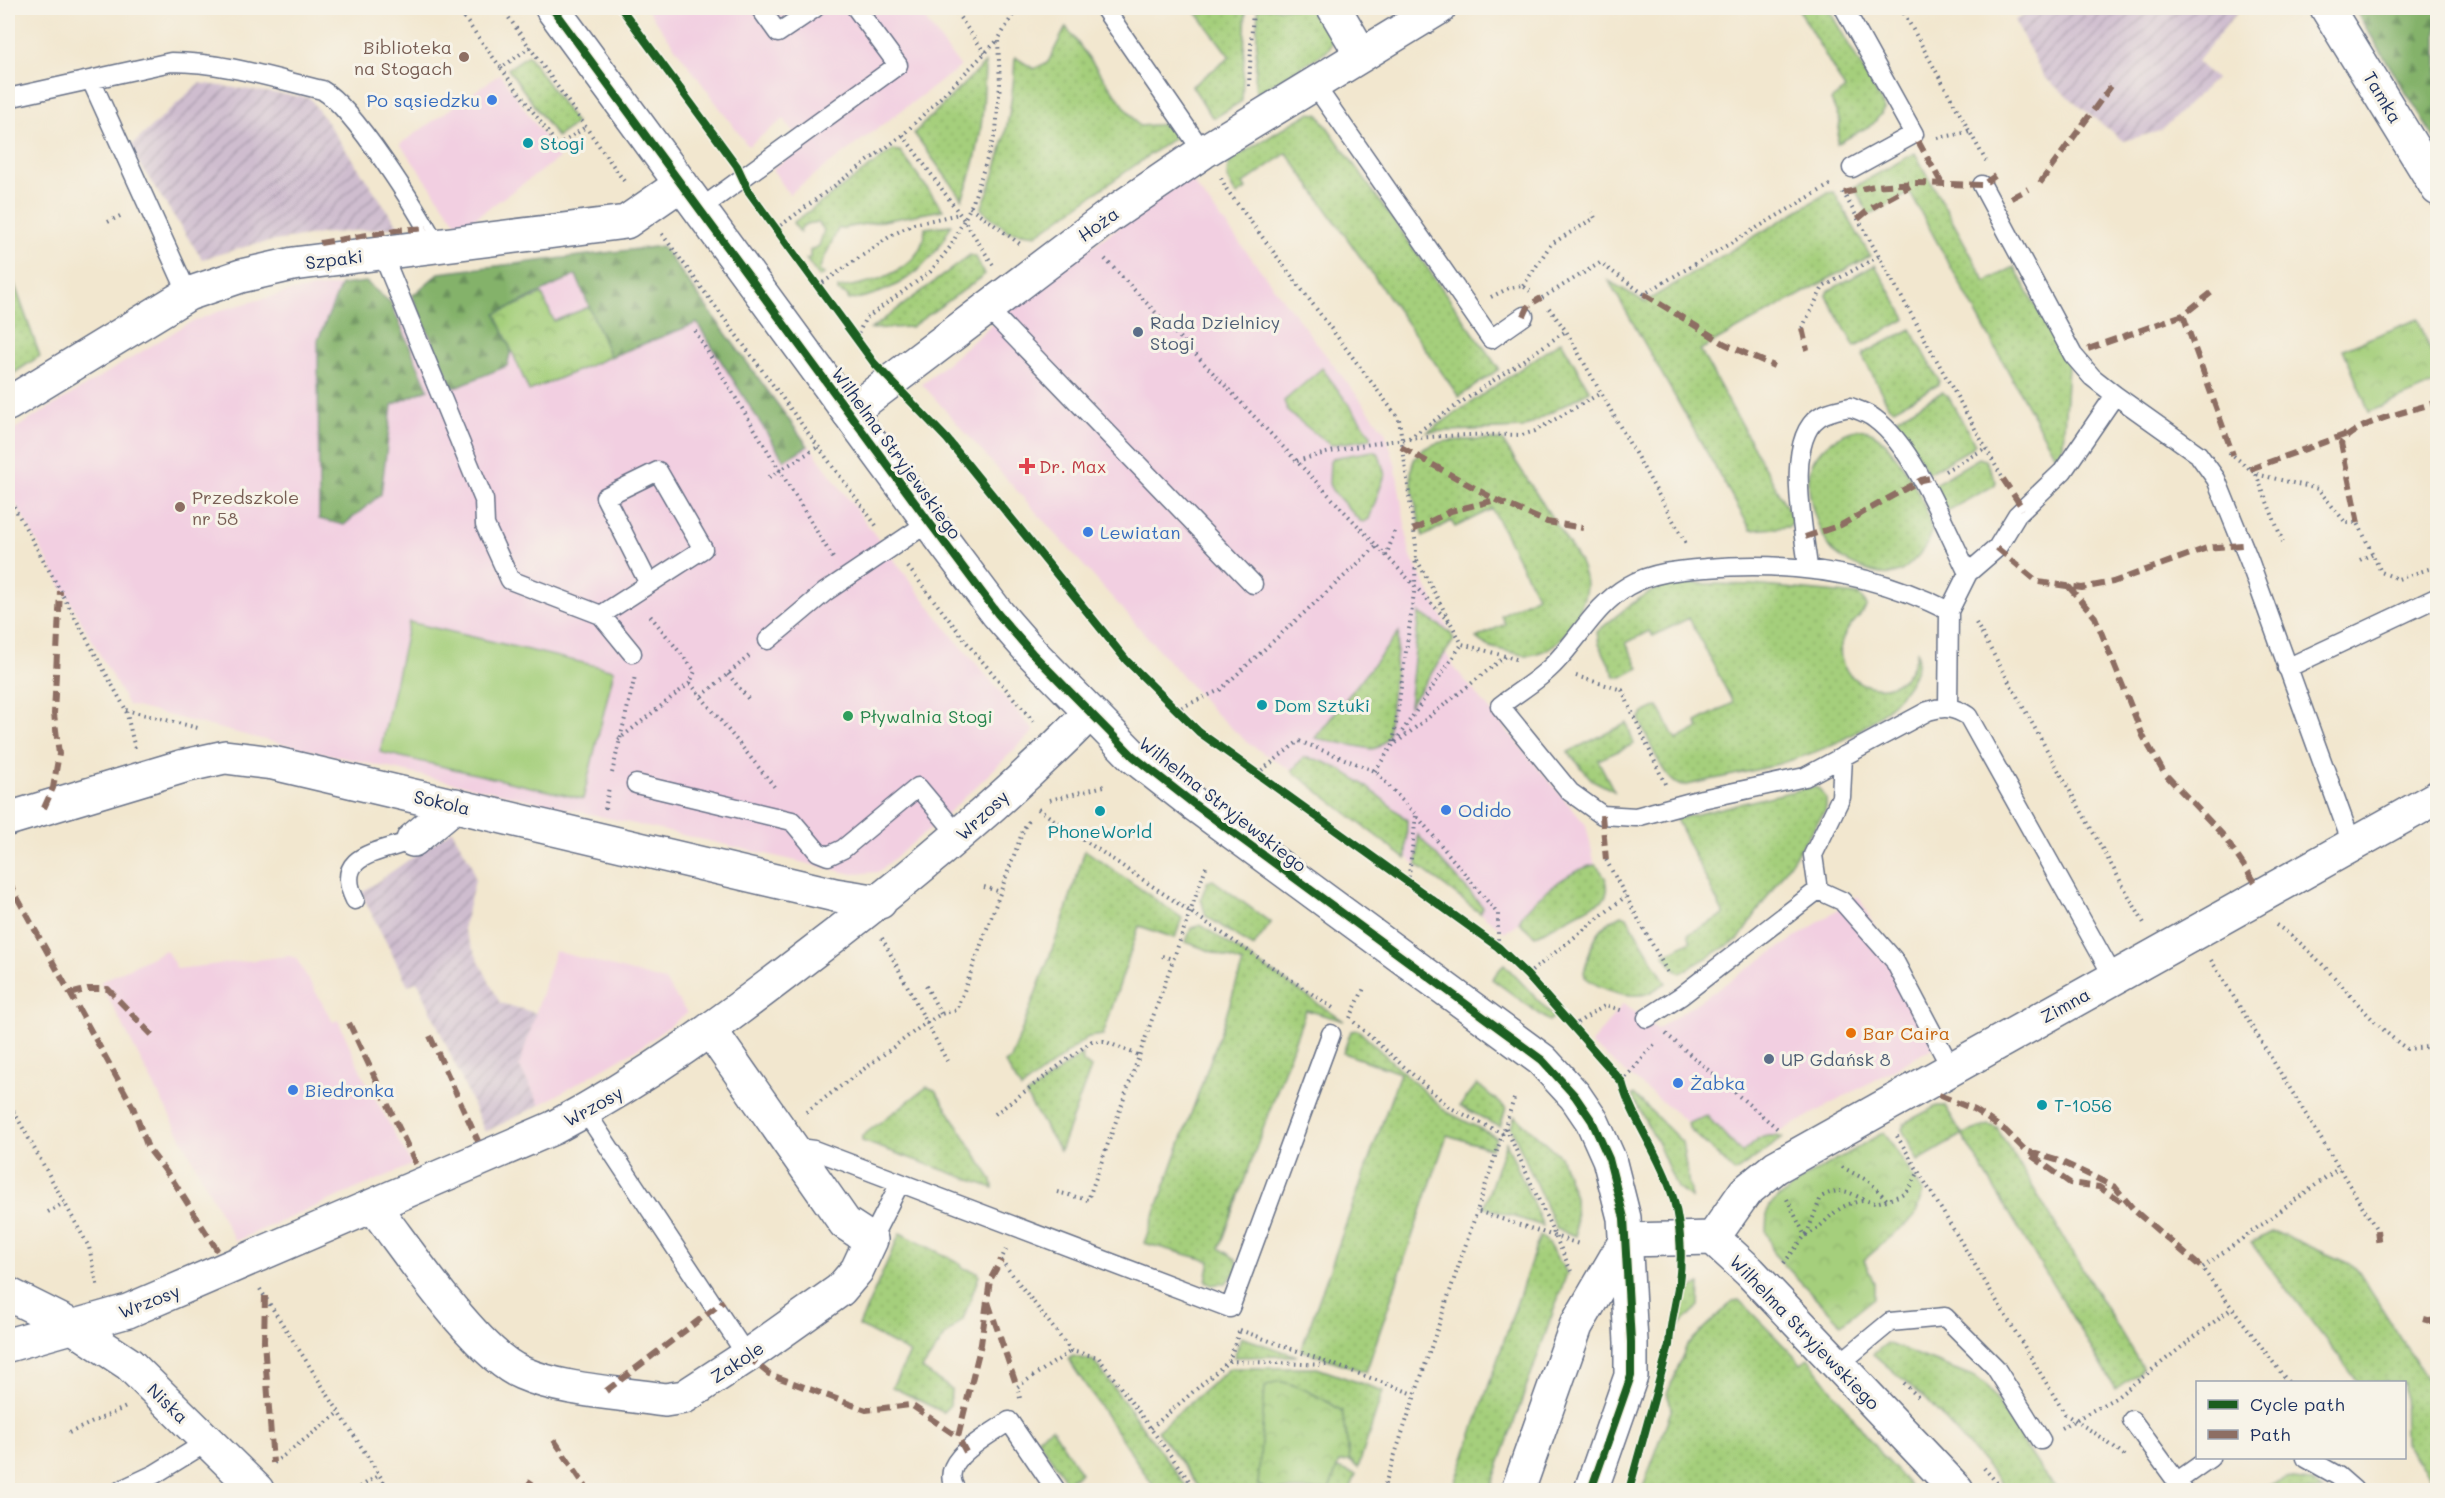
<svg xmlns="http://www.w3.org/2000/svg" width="2445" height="1498" font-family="Mali,sans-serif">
<defs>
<pattern id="industrial-furrows" width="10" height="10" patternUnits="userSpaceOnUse" patternTransform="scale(1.5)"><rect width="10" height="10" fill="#cfbdcf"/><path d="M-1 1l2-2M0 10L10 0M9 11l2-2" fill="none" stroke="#a79aab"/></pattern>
<pattern id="grass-dots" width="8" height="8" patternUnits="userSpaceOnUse" patternTransform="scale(1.5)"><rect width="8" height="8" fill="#a5cf7b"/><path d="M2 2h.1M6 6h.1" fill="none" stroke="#8db26d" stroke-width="1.8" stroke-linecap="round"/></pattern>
<pattern id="forest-firs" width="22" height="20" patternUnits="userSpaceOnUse" patternTransform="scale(1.5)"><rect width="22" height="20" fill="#84b26b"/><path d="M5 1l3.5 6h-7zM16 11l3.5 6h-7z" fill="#6b915b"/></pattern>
<pattern id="park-crowns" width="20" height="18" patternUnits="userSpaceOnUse" patternTransform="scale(1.5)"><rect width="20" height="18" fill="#a5cf7b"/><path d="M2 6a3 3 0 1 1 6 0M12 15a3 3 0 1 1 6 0" fill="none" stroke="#8db26d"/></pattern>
</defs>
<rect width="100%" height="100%" fill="#f7f3e8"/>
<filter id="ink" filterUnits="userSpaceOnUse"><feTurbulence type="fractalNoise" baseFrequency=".0167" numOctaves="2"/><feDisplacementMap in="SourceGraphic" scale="12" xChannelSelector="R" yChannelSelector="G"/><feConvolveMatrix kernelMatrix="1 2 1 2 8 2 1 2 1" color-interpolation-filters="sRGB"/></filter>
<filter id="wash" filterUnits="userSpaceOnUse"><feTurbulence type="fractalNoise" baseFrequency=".008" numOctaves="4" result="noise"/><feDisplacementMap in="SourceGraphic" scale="24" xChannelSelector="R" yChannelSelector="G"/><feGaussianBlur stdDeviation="1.35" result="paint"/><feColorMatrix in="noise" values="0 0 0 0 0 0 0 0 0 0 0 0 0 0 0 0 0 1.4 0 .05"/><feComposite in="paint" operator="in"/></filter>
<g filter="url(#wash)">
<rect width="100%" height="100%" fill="#f2e7cf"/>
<path fill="#f2cfe1" d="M646,8h271l43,59 -171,127 -17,-25 32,-22 -20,-28 -36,27z
M500,74l59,84 -87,62 -16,2 -56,-78z
M1189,177l196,255 10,31 15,92 44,85 -8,13 7,13 133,159 9,40 -42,21 -34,36 -14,10 -213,-161 -43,-27 -34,-31 -293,-329 128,-108z
M662,246l216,293 76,99 80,93 -90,86 -66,55 -25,2 -600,-137 -125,-32 -120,-215v-57l179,-109 38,-15 67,-18 74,-9 26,21 20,-7 27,-23z
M1858,896l82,148 -166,91 -15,2 -17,16 -35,-37 -19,7 -97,-79 32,-41 34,26z
M166,950l11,19 112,-13 7,2 37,64 5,-2 26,58 48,87 -177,76 -135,-259z
M555,951l110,30 22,32 -45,33 -102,59 -21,-39z"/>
<path fill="url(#industrial-furrows)" d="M2038,8h42l6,7 6,-7h149l-44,53 18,18 -55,52 -37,10 -78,-63 -31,-58z
M199,83l111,15 89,129 -79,7 -65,10 -53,15 -73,-111z
M452,830l20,35 3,15 -12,49 37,74 36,10 -17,53 21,39 -55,27 -67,-150 -10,3 -47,-92z"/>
<path fill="url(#grass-dots)" stroke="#607f6c" stroke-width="1.5" d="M1193,8h53l-4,93 -26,16h-4l-20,-31 38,-29z
M1258,8h61c8,15 21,29 7,44l-66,40h-4l-1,-9z
M1798,8h30l57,101 -12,15 -36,20 3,-23 -9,-21 14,-11z
M1066,27l73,99 29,-2 7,13 -139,98 -28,-4 -27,-22c21,-49 32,-99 34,-152l19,12 14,-7z
M528,55l48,68 -19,14 -49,-68z
M985,63c-1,46 -4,93 -23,136l-48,-66z
M1309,113l9,1 181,255 -40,28 -172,-244 -44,31 3,5 -9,6c-8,-11 -14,-22 -6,-35z
M893,150l7,1 43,59 -105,19 -17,36 -2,6 5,3 -5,3 -13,-18 4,-1v-8l9,-4 5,-16 -5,-7c-7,-1 -18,0 -19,9l-7,-9z
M1915,153l71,129 28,-15 54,97 -5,82 -8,10 -145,-263 -41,22 -15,-28z
M1834,192l36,64 -170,94 92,167v6l-4,4 -37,3 -142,-249 36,21 182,-109z
M951,225c-19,43 -56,69 -103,75v-4l-10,-5v-3c33,-4 86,-17 87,-60z
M970,255l6,2 8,17 -3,4 -70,49 -40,2z
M1875,265l31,54 -51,28 -29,-52 2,-4z
M8,266l32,90 -32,21z
M1911,329l28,51 -1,5 -44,24 -5,-2 -26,-50 1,-4z
M1561,341l29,50 -67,37 -95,4z
M1322,368l49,67v4l-41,6 -42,-33 -4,-11z
M1942,392l6,4 27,48 -3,4 -44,25 -31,-53 2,-3z
M1859,429c6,1 13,2 17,6 20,13 56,74 55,98 0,8 -8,17 -13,23 -5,5 -11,12 -17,15 -11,6 -25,3 -35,-1 -10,-4 -21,-8 -29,-15 -19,-17 -36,-69 -24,-93 10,-19 26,-28 46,-33z
M1502,440l77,120c4,9 7,17 7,27 -3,28 -27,65 -57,68 -7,1 -16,-3 -23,-4 -13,-3 -20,-4 -30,-13l29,-14 -4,-9 36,-19 -45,-87 -37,18 -4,-6 -28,16c-3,-18 -13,-47 -12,-64 2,-42 63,-32 91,-33z
M1373,451l6,3 6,21 -16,44 -5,3 -4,-1 -28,-31 -3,-6 1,-23 2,-3z
M1979,458l6,2 11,21 -1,4 -46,25 -4,-2 -12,-23z
M1674,583l79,2 106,10 8,10c-6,13 -19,19 -24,33 -18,48 63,76 74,12 3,20 -5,30 -17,45 -52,62 -143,74 -217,91 -20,-3 -35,-49 -44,-67l4,-6 15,-7 18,34 23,-12 -3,-6 37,-19 -44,-85 -36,18 -4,-5 -23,12 13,25 -17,9 -7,-1 -16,-32 -2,-12c23,-19 47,-42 77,-49z
M1419,613l31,19 4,8 -45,66z
M1399,632l-11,103c-4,8 -8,13 -17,14l-56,-11z
M1627,723l7,21 -36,16 16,31 -22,-11 -24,-28z
M1303,758c33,-1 81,42 104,62l-1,39 -114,-88z
M1811,787l7,1c8,8 10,12 7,23l-86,128 -58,34 -6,-3 -11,-15 27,-14 -3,-7 36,-19 -48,-96z
M1418,835l65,72 -3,6 -63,-48z
M1085,850l97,68 -7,20 -36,-12 -36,109 -15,2 -67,52 -16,-26 6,-4 52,-139z
M1595,865c11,9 17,24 8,35l-68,36 -16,-14c8,-21 54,-54 76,-57z
M1213,880l58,43 -18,24 -47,-31 -5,-17 6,-17z
M1621,915l6,2 39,66c-6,3 -11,7 -17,10 -18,7 -50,-4 -64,-16l-1,-5c8,-28 9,-43 37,-57z
M1201,925l143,96 -38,-11 -86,238 17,12 1,9 -12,14 -15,2 -5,-4 4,-20 -66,-18 76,-209 23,-71 -57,-21 5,-14z
M1504,964l50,53 -5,4 -57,-42z
M1358,1030l87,81 51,26 -4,12 -45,-14 -81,237 -65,-22 99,-277 -57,-20 8,-22z
M1082,1054l1,8 8,6 -31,83 -34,-55z
M1477,1084l29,24 -6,19 -40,-21z
M927,1087l8,3 57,90 1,8 -131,-47v-5z
M1634,1094l48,48 9,56 -14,-10 -19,-44 -26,-48z
M1937,1106h8l17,28 27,-9 8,3 145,239 -2,5 -24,17 -154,-254 -44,26 -16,-32 2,-6z
M1515,1116l45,40 15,41 1,39 -20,-7 -45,-102z
M1707,1116l35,37c14,-13 22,-22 41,-15l-48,34 -46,-44 -1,-5z
M1506,1142l37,84 -59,-19z
M2272,1232h5l75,33 6,6 79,124v95h-22l16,-12 -26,-35 -1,-61h-46l-107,-139z
M900,1233l60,30 3,5 15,4 1,4 -16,43 -18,17 -23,33 29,20 -1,16 -7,7 -51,-25 18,-34 -51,-27z
M1540,1235l7,7 20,31 -77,217h-37z
M1700,1284l-1,22 -25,25 10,-40z
M1739,1300l62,63 7,-5 74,98 32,34h-272l30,-82 -5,-14 20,-49 46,-44z
M1241,1337l56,19 -63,1z
M1887,1343l88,34 12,9 56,87 15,17h-50l-81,-90 -54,-46z
M1073,1356l21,5 95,129h-33l-88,-131z
M1230,1368h87l66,23 -25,77 -8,-7 -8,-50 -51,-27 -33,101 9,5h-66l-44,-59z
M1052,1428l29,45 -14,9 -30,-44z
M1337,1468l19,6 -6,16h-21z
M2286,1478l25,3 12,9h-68z"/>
<path fill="url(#forest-firs)" stroke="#507064" stroke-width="1.5" d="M2354,8h83v135z
M662,246l146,200 -24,14 -87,-137 -87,34 -34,-82 -80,39 15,36 -4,16 -54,22 -41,-92 27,-23z
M366,282l25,21 37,86 -36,16 -11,89 -37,31 -25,-6 -1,-179 23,-55z"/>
<path fill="url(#park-crowns)" stroke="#607f6c" stroke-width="1.5" d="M542,294l12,27 35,-14 21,50 -81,34 -33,-77z
M2418,319l19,48v16l-68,29 -26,-63z
M1884,1132l39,60 -8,24 -51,44 10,23v15l-33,26 -67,-70 -8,-23 1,-19 4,-8 33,-26z
M1279,1381c23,5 43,17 63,30l8,50 -11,1 -10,28h-62l-9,-5 7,-98z"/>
<path fill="#a5cf7b" stroke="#607f6c" stroke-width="1.5" d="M409,622l205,48 -31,129 -203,-47z"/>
</g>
<g filter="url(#ink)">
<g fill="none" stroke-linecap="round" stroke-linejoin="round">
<g stroke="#666f86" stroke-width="21">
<path id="service" d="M760,8l18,25 37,-25
M1104,8l99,144
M1844,8l70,126 -62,34
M91,80l97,214
M1314,84l177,255 33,-23
M8,98l163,-36c52,0 101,16 151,28 32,18 96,121 115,157
M1982,185l91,170 19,22 23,18
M700,209l198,-144 -42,-57
M382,253l102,247 1,25 25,55 91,35 31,38
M987,308l266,276
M1808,567c-4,-37 -24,-126 11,-150 8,-6 22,-8 31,-10 8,3 18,6 25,12 39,28 71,110 93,154
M1949,611c-76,-39 -157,-50 -242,-43 -26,2 -55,4 -79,18 -34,20 -50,55 -77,81 -15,15 -35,26 -51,39l70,86 32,23 34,2 66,-18 103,-22 123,-66c16,-5 26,-4 40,5l146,262
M601,615l102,-66 -45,-78 -53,26 44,87
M768,640l57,-48 104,-70
M2287,668l151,-71
M1948,707l1,-96 19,-38 29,-25 20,-33 46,-44 52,-76 83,59 18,25 33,81 103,284
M636,784l156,37 26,31 10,4 15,-7 75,-62 41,49
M1818,890l-5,-35 28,-58 2,-41
M355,900c-23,-47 25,-47 58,-60
M1647,1018l34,-22 137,-106 24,11 52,59 57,108
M585,1111l162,245
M792,1147l22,3 416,158 101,-274
M871,1240l29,-57
M1838,1365l52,-43 55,-5 50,50 46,73
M2132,1420l51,70
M2306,1458l32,18 16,14
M2176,1482l34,-24
M121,1490l34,-16 52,-32
M956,1490c-20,-30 32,-53 53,-69l47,69"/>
</g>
<g stroke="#666f86" stroke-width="36">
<path id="minor" d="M1334,8l27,46
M2327,8l111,181
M8,404l180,-110 53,-18 52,-12 333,-42 55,-38
M849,413l260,-197 94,-64 236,-144
M8,819l176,-53 41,-9 48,6 562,132 45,7
M413,840l42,-35
M374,1207c32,41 103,148 148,166 41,18 99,20 143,27l19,-3 63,-41 93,-66 17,-20 14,-30 -26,-17 -135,-193
M1713,1238l32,-46 31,-25 662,-370
M1626,1240l87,-2 37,34 207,218
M8,1294l62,31 59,39 128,126
M8,1345l120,-34 425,-183c94,-50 171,-107 255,-172 99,-75 194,-154 282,-243"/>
</g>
<g stroke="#666f86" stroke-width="36">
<path id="tertiary" d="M552,8l377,514 69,92 34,39 101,103 61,48 348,256 33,36 17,25 17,38 15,59 7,124v34l-40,114
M1518,1490l58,-164 50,-86"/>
</g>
<path stroke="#666f86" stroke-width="4" stroke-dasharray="1.5 4.5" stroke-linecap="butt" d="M457,8l44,60
M502,8l124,176
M953,8l32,45
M1901,8l85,153
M530,47l-29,21 57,78 29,-20
M1249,86l4,-78
M903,135l61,85 29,45
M1938,138l32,-6
M1221,178l6,12 172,229 17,127 -1,40 -22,159
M1843,192l160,287
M970,207l50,37
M108,222l16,-8
M776,229l127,-94 94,-94
M662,234l216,294
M1105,259l345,364
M818,286l74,-51 22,-11 45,-10
M1523,286l28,-42 44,-26 -3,-6
M1491,297l18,-9 14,-2 7,5
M1542,298l58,-35 44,31 189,-111
M1549,308l17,23 121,214
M1802,328l21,-41 56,-31
M695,331l138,227
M856,339l9,-20 65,-47 21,-26 22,-44 23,-71 4,-47 -2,-44 19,-32
M1409,438l157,-107
M2229,452l27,22 62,15 28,34h12l23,49 17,7 40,-13
M1297,461c72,-22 150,-28 225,-26l13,-4 66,-38
M1945,471l41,-23
M2256,474l27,68
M769,477l49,-30
M8,496l118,214 9,39
M1386,556l9,-25
M1417,560l45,84 57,16
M2360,560l12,-6
M908,567l63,81 63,74
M1976,623l169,302
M728,674l22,27
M1576,676l46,14 43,94
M690,683l87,107
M702,696l47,-40
M126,710l72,18
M1176,710l44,-20 157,-144
M618,740l72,-57 5,-12 -47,-58
M1396,743l110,-87
M1375,771l87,-127
M612,773l23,-97
M1257,774l42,-33 76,30 41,44 82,99v33
M1050,800l54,-14
M605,809l4,-22
M1038,809l295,199
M1606,860l63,115
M1408,883l8,-67
M984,887l17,5
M2276,925c52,33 81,89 131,124l31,-3
M882,938l65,123
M1162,956l11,3
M2211,960l166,270
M1527,975l99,-79
M926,986l15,28
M1350,1018l15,-32
M1354,1022l95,85 54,27
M1572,1026l34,-21 17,6
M1666,1034l113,96
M1622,1082l34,-40
M1514,1099l-37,112 102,33
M8,1101l81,146 9,41
M806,1112l117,-87 18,-11 16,-4 67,-182 6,-9
M995,1114l97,-73h12l34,14
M1506,1128l65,143
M1897,1136l168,278 36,23 23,19
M1842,1167l28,15 17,18c18,-5 23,-11 31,-27
M1057,1192l31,8 118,-333
M1787,1199l18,37c26,-13 26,-31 58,-35
M48,1212l16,-9
M1006,1249l-5,11 64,83 6,8 27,6 98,133
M1784,1263l23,-30 14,-36c27,-14 29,0 54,6l12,-3
M260,1289l129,201
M1240,1330l174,64
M1229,1361l98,4
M2288,1382l-86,-114 137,-100
M1904,1383l14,14
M1020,1398l-3,-11 54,-36
M1151,1428l78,-67 10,-29
M2061,1428l56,-31 115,-89
M69,1433l57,-26
M274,1463l65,-50
M1984,1468l19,22
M355,1490l24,-15
M1383,1490l94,-279"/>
<use href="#service" stroke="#fff" stroke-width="18"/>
<use href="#minor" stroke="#fff" stroke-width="33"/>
<use href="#tertiary" stroke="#fff" stroke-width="33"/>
<path stroke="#8d6e63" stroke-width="6" stroke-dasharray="12 6" stroke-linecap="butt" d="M1918,141l23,41
M2040,183l74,-101
M1844,193l30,-7 41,-3 67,2 13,-9
M2011,198l17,-9
M2432,214l6,-2
M1858,219l13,-11 39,-22
M320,243l76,-13 31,-2
M1644,294l81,50 49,22
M2183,315l50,140
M1524,316l5,-11 12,-7
M1802,328l5,22
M2088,349l95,-34 28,-22
M1401,447l95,53 51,22 36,6
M2250,469l97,-35
M2003,479l20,30
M2358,523l-17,-80c16,-22 70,-32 97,-41
M1413,530l38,-19 45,-11
M1805,537l36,-12 80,-45 14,-3
M1997,548l41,34 44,6 31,-6 94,-34 36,-3
M2068,586l27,31 48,119 21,37 58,61 33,48
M44,808l9,-20 6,-34 -5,-40 6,-123
M1602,815l4,45
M8,881l125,226 15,41 26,34 45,71
M70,994l18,-5h20l44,46
M349,1023l69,145
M430,1036l48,105
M1939,1095l36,15 31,21 20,20 36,11 53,25 20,24 67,57
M2032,1156l38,27 29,4 24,16
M2377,1230l2,17
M265,1296l-1,45 9,122
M988,1302l29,85
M2424,1319l14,4
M747,1356l22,18 97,36 45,-5 47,32
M606,1391l118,-90
M554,1440l34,50
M966,1452l-8,-15 23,-93 9,-64 11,-20
M525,1490l9,-13"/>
<g stroke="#f7f3e8" stroke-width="11">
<path id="cycleway" d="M552,8l377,514 69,92 34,39 101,103 61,48 348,256 33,36 17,25 17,38 15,59 7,124v34l-40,114
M621,8l116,158 12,26 125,171 73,76 180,222 72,71 299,215 29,28 95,107c10,38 37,71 49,109 9,26 12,63 8,91 -3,21 -9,41 -10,63l-40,145"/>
</g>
<use href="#cycleway" stroke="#1b5e20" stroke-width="8"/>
</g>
</g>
<g fill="#8d6e63" stroke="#f7f3e8" stroke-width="2">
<circle cx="464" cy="57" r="6"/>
<circle cx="180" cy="507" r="6"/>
</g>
<g fill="#3f7fe0" stroke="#f7f3e8" stroke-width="2">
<circle cx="492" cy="100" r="6"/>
<circle cx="1088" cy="532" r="6"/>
<circle cx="1446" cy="810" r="6"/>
<circle cx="1678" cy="1083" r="6"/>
<circle cx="293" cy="1090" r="6"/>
</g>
<g fill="#0f9aa8" stroke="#f7f3e8" stroke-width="2">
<circle cx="528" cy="143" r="6"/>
<circle cx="1262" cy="705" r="6"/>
<circle cx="1100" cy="811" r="6"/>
<circle cx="2042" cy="1105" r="6"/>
</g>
<g fill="#5c6f8a" stroke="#f7f3e8" stroke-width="2">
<circle cx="1138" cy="332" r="6"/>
<circle cx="1769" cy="1059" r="6"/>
</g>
<path fill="#e0444e" stroke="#f7f3e8" stroke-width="2" d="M1024 457h6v6h6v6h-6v6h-6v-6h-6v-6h6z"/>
<circle fill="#2e9e5b" stroke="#f7f3e8" stroke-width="2" cx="848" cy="716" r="6"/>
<circle fill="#e8710a" stroke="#f7f3e8" stroke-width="2" cx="1851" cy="1033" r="6"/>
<g text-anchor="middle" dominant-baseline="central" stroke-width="6" stroke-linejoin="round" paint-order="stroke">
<g font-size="18" fill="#785e54" stroke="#f7f3e8" text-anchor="end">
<text x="452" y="47">Biblioteka<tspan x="452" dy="21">na Stogach</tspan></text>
<text x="192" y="497" text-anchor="start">Przedszkole<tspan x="192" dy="21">nr 58</tspan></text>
</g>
<g font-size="18" fill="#1b2f5e" stroke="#f7f3e8">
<text transform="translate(2383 97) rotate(59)">Tamka</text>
<text transform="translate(1098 224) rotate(-36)">Hoża</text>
<text transform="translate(334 259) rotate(-7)">Szpaki</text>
<text transform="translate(897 453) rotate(54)">Wilhelma Stryjewskiego</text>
<text transform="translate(442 802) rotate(13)">Sokola</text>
<text transform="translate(1223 804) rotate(38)">Wilhelma Stryjewskiego</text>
<text transform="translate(982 815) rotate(-43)">Wrzosy</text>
<text transform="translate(2065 1005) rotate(-29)">Zimna</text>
<text transform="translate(593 1106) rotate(-29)">Wrzosy</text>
<text transform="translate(149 1301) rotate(-21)">Wrzosy</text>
<text transform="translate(1805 1332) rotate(46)">Wilhelma Stryjewskiego</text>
<text transform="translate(737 1362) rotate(-34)">Zakole</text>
<text transform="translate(168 1403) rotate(44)">Niska</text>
</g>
<g font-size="18" fill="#366cbe" stroke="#f7f3e8" text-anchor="start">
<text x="480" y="100" text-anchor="end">Po sąsiedzku</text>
<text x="1100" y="532">Lewiatan</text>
<text x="1458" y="810">Odido</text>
<text x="1690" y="1083">Żabka</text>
<text x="305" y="1090">Biedronka</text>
</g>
<g font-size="18" fill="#0d838f" stroke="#f7f3e8" text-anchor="start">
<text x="540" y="143">Stogi</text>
<text x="1274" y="705">Dom Sztuki</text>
<text x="1100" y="831" text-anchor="middle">PhoneWorld</text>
<text x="2054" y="1105">T-1056</text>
</g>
<g font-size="18" fill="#4e5e75" stroke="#f7f3e8" text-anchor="start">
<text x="1150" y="322">Rada Dzielnicy<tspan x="1150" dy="21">Stogi</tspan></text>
<text x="1781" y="1059">UP Gdańsk 8</text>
</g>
<g font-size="18" fill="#be3a42" stroke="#f7f3e8" text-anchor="start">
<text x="1039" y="466">Dr. Max</text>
</g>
<g font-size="18" fill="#27864d" stroke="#f7f3e8" text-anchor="start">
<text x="860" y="716">Pływalnia Stogi</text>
</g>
<g font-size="18" fill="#c56008" stroke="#f7f3e8" text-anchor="start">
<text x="1863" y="1033">Bar Caira</text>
</g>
</g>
<rect width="2445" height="1498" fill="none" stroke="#f7f3e8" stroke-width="30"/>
<rect x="2196" y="1381" width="210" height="78" fill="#f7f3e8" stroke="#9fa5b1" stroke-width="1.5"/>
<rect x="2208" y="1400" width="30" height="9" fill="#1b5e20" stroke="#9fa5b1" stroke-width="1.5"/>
<text x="2250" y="1411" font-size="18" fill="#1b2f5e">Cycle path</text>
<rect x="2208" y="1430" width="30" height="9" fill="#8d6e63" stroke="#9fa5b1" stroke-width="1.5"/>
<text x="2250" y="1441" font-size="18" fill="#1b2f5e">Path</text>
</svg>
